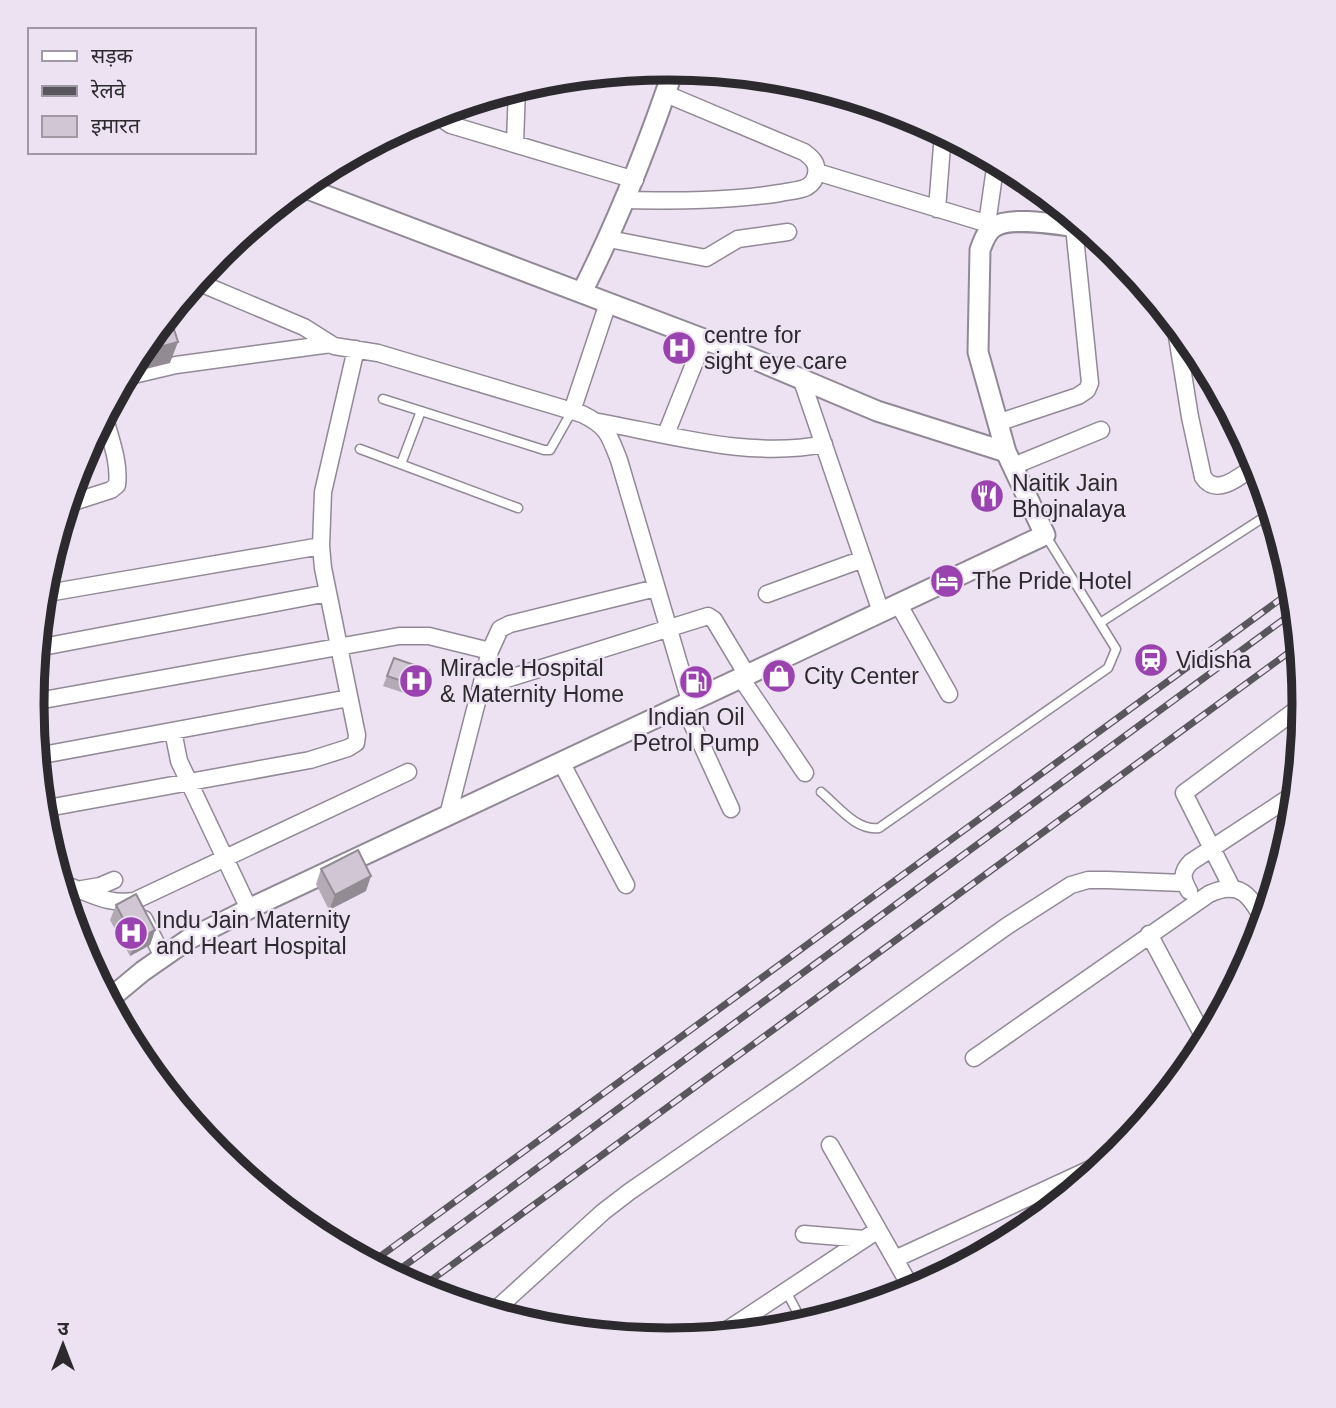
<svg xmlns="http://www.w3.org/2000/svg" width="1336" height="1408" font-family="Arial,'Noto Sans Devanagari',sans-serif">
<rect width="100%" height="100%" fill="#ece2f1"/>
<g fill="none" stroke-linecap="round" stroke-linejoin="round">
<g stroke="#928996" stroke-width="11">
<path id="service" d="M383,399l161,51h6l22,-39
M360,449l158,59
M401,464l20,-53
M1100,623l172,-111
M821,792c17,14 35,39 58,36l229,-160 8,-19 -70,-113
M786,1291l18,34"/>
</g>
<g stroke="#928996" stroke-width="19">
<path id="minor" d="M442,111l3,10 6,4 184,55
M515,143l2,-55
M817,172l178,54
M626,200c52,1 103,1 154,-7 8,-2 19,-2 27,-6 5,-3 8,-7 9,-13 2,-11 -4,-16 -12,-22l-138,-58
M937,209l6,-76
M987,224l9,-63
M609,239l97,19 32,-19 50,-7
M195,281l109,46 30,19 44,7 204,61c25,12 27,20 37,46l71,241
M1175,324l15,93 13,60c14,21 39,-2 54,-13
M125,377l51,-12 155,-21
M801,378l80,234
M572,411l36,-108
M599,422c72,13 152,37 225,22
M997,423l81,-27 9,-6 3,-7 -16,-156
M666,434l38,-95
M90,441l20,-5
M1013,466l88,-36
M67,504l44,-14 6,-5c3,-23 -7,-47 -13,-70
M42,594l279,-48
M767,594l96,-35
M899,605l50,89
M37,648l291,-55
M741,678l64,95
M481,687l227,-71 6,4 33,55
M32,702l367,-66h30l61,15
M683,704l48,105
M173,731l6,30 70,148
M37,756l312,-58
M561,762l65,123
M42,809l268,-49 38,-12 8,-5 1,-8 -34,-167 -2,-22 2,-54 33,-143
M448,815l42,-164 10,-22 10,-5 146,-36
M61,884c28,7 43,21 73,17l274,-129
M1232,888l-48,-95 120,-89
M82,889l18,-3 14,-6
M1189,891c-7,-12 -8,-19 2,-29l105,-69
M144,919l19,38
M1149,934l57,107
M974,1058l235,-164c31,-14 41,1 55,27
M830,1145l83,146
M804,1234l60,5
M895,1259l217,-100
M492,1313l111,-101 26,-20 168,-116 210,-150 64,-41 17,-5h19l77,3
M718,1336l160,-106"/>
</g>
<g stroke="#928996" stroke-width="23">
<path id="tertiary" d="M300,186l435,165 142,60 129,41
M582,292c37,-73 66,-147 92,-224
M108,1000l35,-29 46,-32 68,-34 788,-370 -39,-83 -28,-100 2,-102c3,-8 6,-18 14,-23 17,-12 71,-1 92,1"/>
</g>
<use href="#service" stroke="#fff" stroke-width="8"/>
<use href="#minor" stroke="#fff" stroke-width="16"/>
<use href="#tertiary" stroke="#fff" stroke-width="19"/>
<g stroke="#5a565d" stroke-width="7">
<path id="rail" d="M371,1263l922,-673
M392,1275l903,-664
M419,1289l880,-644"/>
</g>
<use href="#rail" stroke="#ece2f1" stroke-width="4.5" stroke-dasharray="13" stroke-linecap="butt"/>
</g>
<path fill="#b3aab6" d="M680,332l9,3 -8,24 -10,-3z
M394,658l35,12 -10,28 -36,-12z
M321,869l45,22 -37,19 -13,-26z
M116,905l39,25 -5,15 -20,11 -20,-36z"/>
<path fill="#928b94" d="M178,342l-8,21 -44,11 12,-21z
M371,876l-5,15 -37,19 6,-15z
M155,930l-5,15 -20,11 5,-15z"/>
<path fill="#d0c6d4" stroke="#928b94" stroke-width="2" d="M169,313l9,29 -40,11 1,-3z
M680,332l9,3 -6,19 -10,-4z
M394,658l35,12 -6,18 -36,-12z
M358,850l13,26 -36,19 -14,-26z
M136,894l19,36 -20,11 -19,-36z"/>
<defs>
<g id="hospital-disc" transform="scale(1.75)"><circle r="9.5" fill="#9a42af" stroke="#ece2f1"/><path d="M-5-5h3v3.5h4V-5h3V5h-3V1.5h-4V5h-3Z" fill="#fff"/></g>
<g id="restaurant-disc" transform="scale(1.75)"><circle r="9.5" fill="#9a42af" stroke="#ece2f1"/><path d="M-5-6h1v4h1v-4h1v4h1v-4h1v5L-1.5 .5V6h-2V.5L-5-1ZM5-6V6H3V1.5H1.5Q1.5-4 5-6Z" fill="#fff"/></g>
<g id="hotel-disc" transform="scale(1.75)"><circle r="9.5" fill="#9a42af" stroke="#ece2f1"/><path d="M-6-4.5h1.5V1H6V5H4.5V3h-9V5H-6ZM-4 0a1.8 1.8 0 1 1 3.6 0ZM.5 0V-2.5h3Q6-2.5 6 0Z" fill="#fff"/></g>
<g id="station-disc" transform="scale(1.75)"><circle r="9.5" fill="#9a42af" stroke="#ece2f1"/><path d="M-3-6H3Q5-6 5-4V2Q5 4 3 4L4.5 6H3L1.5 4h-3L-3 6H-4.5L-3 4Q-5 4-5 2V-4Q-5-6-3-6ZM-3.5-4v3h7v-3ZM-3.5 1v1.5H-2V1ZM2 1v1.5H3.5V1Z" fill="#fff"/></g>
<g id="shop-disc" transform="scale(1.75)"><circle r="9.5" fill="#9a42af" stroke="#ece2f1"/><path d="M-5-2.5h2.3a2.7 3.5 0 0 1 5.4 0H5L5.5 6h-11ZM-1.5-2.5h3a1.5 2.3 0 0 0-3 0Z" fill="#fff"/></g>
<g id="fuel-disc" transform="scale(1.75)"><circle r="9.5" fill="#9a42af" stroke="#ece2f1"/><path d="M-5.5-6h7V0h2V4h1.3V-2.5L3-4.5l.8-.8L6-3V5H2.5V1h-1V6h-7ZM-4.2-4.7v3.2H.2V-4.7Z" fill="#fff"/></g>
</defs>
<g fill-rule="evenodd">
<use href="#hospital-disc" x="679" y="348"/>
<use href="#restaurant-disc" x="987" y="496"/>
<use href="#hotel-disc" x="947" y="581"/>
<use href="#station-disc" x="1151" y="660"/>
<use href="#shop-disc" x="779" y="676"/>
<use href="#hospital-disc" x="416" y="681"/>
<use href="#fuel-disc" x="696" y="682"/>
<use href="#hospital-disc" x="131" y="933"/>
</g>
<g text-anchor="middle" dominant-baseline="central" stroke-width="5" stroke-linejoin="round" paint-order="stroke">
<g font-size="23" fill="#2d2a2f" stroke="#ece2f1" text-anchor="start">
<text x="704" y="335">centre for<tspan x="704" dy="26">sight eye care</tspan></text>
<text x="1012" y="483">Naitik Jain<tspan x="1012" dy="26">Bhojnalaya</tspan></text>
<text x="972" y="581">The Pride Hotel</text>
<text x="1176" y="660">Vidisha</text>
<text x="440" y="668">Miracle Hospital<tspan x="440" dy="26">&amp; Maternity Home</tspan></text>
<text x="804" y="676">City Center</text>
<text x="696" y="717" text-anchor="middle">Indian Oil<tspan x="696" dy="26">Petrol Pump</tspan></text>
<text x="156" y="920">Indu Jain Maternity<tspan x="156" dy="26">and Heart Hospital</tspan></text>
</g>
</g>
<path d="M0 0H1336V1408H0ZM44 704a624 624 0 1 1 1248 0a624 624 0 1 1-1248 0Z" fill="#ece2f1" fill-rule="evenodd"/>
<path fill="none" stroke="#2d2a2f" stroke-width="9" d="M44 704a624 624 0 1 1 1248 0a624 624 0 1 1-1248 0Z"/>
<rect x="28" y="28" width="228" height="126" fill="#ece2f1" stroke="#a098a3" stroke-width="2"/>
<rect x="42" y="51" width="35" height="10" fill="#ffffff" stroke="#a098a3" stroke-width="2"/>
<text x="91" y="63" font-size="21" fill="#2d2a2f">सड़क</text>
<rect x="42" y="86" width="35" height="10" fill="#5a565d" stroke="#a098a3" stroke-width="2"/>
<text x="91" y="98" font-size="21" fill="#2d2a2f">रेलवे</text>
<rect x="42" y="116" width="35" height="21" fill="#d0c6d4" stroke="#a098a3" stroke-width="2"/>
<text x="91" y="133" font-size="21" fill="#2d2a2f">इमारत</text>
<g transform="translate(63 1345)" stroke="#ece2f1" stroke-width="5" paint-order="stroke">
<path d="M0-5L12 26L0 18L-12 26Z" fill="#2d2a2f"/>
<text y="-10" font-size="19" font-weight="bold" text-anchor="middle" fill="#2d2a2f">उ</text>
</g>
</svg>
